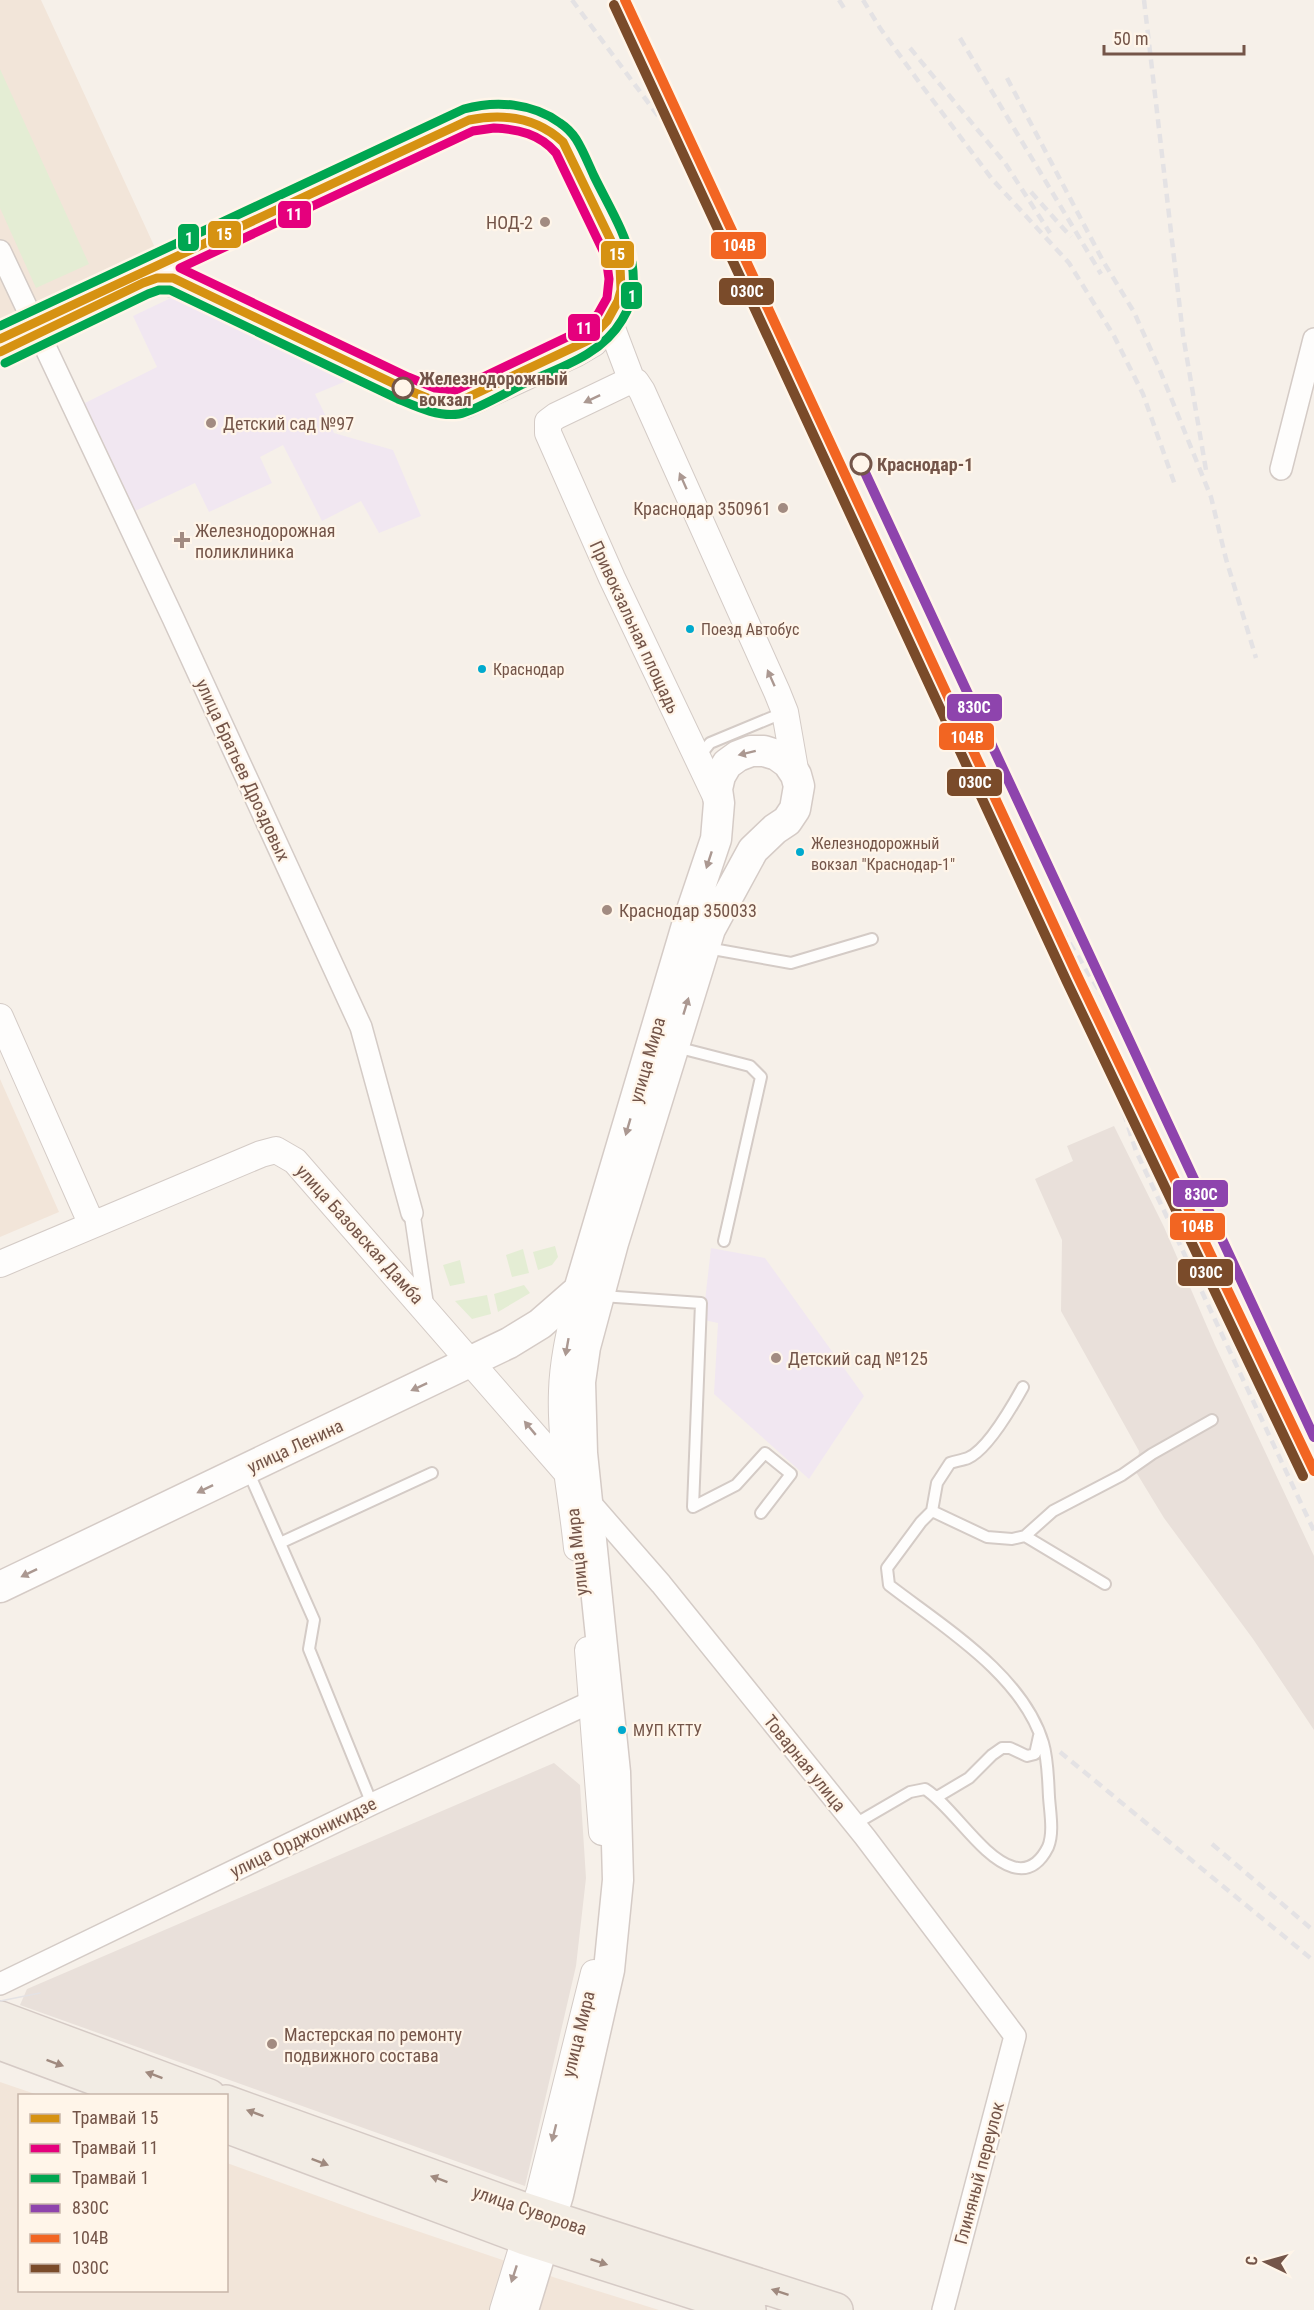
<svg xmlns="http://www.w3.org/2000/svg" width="1314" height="2310" font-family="'Roboto Condensed',sans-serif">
<rect width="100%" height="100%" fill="#f6f0e9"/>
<path fill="#f2e5d9" d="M0,0h41l116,252 -157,72z
M0,1079l59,133 -59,25z
M0,2082l38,13 -18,1v194h206l1,-127 140,51 189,64 103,32h-659z"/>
<path fill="#e9e0da" d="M1114,1126l50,101 51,118 99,211v174l-61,-91 -89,-121 -28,-46 3,-21 -78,-140 1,-71 -27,-61 38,-18 -6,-15z
M554,1763l26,22 6,93 -10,88 -51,220 -505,-181 7,-16z"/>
<path fill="#f1e7f1" d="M173,297l183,80 -41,17 19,39 59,17 28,66 -42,17 -18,-32 -39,20 -39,-76 -23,12 12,26 -63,29 -14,-29 -60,28 -52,-107 74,-37 -24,-51z
M711,1248l54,10 99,138 -55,83 -95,-85 4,-71 -19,-4 6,-18z"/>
<path fill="#e4edd4" d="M0,69l89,195 -53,24 -36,-80z
M555,1246l3,11 -6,8 -14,5 -5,-18z
M523,1249l6,24 -17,4 -6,-22z
M460,1260l5,23 -15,3 -7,-21z
M524,1285l6,8 -32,19 -4,-18z
M487,1295l4,19 -19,5 -17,-18z"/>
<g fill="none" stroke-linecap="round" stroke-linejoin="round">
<g stroke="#d4cbc6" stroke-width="14">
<path id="service" d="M699,757l11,-14 75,-31
M707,948l84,15 81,-24
M676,1047l74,19 11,11 -37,164
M602,1296l99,7 -8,204 43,-22 29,-32 26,21 -30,39
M248,1471l66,149 -5,29 63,155
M932,1511l5,-28 13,-20c6,-2 13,-3 18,-5 19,-8 45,-53 55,-71
M1025,1536l80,48
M280,1543l152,-70
M937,1797l32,-19 23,-23 10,-7h8l17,8 8,-2 4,-18
M855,1824l55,-32 15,-3c27,17 57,69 88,78 17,5 28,-6 35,-20 6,-14 2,-35 1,-50 -1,-18 -1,-37 -6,-54 -20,-68 -101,-117 -154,-158l-2,-17 34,-46 11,-11 55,26 25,2 13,-3 28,-25 69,-36 30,-21 60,-34"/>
</g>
<g stroke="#d4cbc6" stroke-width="18">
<path id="pedestrian" d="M412,1213l14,95"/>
</g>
<g stroke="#d4cbc6" stroke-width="24">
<path id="minor" d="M0,251l173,367 188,409 51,186
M1281,469l33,-130
M586,1498l75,86 204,253 150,199 -72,274
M0,1984l372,-180 234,-109"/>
</g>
<g stroke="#d4cbc6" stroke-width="28">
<path id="tertiary" d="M141,278l43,8 213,102 43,18 25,-1 112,-52 17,-10 16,-20
M0,345l470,-223c26,-8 60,-3 83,14 14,11 56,102 63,122 3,9 6,22 7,31 1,12 -7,25 -13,34l22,58
M719,803l-107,-225 -64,-145v-11l8,-6 71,-34h9l6,9 135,301 8,20 11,63
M0,1017l92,208
M0,1264l261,-110 15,-4 19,11 273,313
M577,1548c-5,-52 -17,-104 -15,-157 1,-34 10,-68 17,-101
M588,1650l14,182
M503,2310l37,-120 54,-217"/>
</g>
<g stroke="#d5cbc6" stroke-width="33">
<path id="secondary" d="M0,1587l509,-244 31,-19 39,-34 109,-368 28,-83 3,-36 -2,-14 3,-13 7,-12 11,-8 13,-5h13l13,4 11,8 8,12 3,11 -4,23 -8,12 -12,8 -22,21 -43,79 -97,314 -28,104 -5,35 2,71 33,319 3,108 -9,90 -51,225 -35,115"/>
</g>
<g stroke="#d5cac5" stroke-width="36">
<path id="primary" d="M0,2018l209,78
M0,2043l143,53
M226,2102l297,107 313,101
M226,2126l299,112 224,72"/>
</g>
<use href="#service" stroke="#fefdfc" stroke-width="10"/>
<use href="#pedestrian" stroke="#fefdfc" stroke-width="15"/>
<use href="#minor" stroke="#fefdfc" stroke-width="21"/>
<use href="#tertiary" stroke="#fefdfc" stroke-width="26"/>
<use href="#secondary" stroke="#fefdfc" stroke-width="30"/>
<use href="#primary" stroke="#f2ece4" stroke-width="33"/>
<path stroke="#e4e2e4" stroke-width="1.5" d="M0,2001l40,-8"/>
<path stroke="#e4e2e4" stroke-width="4.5" stroke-dasharray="9 6" stroke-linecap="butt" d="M572,0l98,132 55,88
M839,0l5,8
M863,0l17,28 39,54 73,97 77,84 45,73 29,58 32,91
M1144,0l39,335 23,135
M960,38l141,236
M910,48l95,115 45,70
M1007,78l96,183 31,51 25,56 52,129 15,62 30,99
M1031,192l40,45
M1038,892l90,145
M1110,1070l26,81 178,380
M1060,1752l254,209
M1212,1844l102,87"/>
<g stroke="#fff5e9" stroke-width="15">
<path id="rail-1" d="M861,464l453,973"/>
</g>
<g stroke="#fff5e9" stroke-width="15">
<path id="rail-2" d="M625,0l453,977 236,494"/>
</g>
<g stroke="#fff5e9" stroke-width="15">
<path id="rail-3" d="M614,5l453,977 236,494"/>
</g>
<use href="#rail-1" stroke="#8e44ad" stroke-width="10"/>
<use href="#rail-2" stroke="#f26522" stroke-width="10"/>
<use href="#rail-3" stroke="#7a4b2a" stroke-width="10"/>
<g stroke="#fff5e9" stroke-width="14">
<path id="tram-1" d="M0,339l469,-219c35,-7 67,-3 94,22l54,111 3,13 1,24 -3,11 -11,20 -18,19 -131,62 -26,-2 -29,-12 -230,-110h-16l-14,5 -143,69"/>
</g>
<g stroke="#fff5e9" stroke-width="14">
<path id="tram-2" d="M494,128c24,1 46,6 62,25l50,104 3,22 -2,19 -9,16 -16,16 -126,60 -21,-2 -27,-11 -228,-109 293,-137z"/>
</g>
<g stroke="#fff5e9" stroke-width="14">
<path id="tram-3" d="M0,326l464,-217c32,-9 69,-6 96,14 6,4 12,10 16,16 7,11 12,24 18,37 13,27 32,57 38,87 3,19 1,40 -10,57 -21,36 -64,48 -101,65 -13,7 -49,27 -62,29 -21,3 -42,-7 -61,-15l-228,-109h-11l-11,4 -143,69"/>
</g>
<use href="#tram-1" stroke="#d69212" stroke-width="9"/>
<use href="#tram-2" stroke="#e5007d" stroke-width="9"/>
<use href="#tram-3" stroke="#00a651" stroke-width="9"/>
</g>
<defs><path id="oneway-solid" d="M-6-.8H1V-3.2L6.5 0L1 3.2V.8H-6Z" transform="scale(1.5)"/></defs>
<g fill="#ab9891">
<use href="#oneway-solid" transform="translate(592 399) rotate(155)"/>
<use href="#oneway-solid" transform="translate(683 481) rotate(-114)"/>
<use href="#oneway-solid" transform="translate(771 678) rotate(-114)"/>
<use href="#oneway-solid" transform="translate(747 753) rotate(166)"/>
<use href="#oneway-solid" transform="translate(709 860) rotate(108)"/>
<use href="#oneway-solid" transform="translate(686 1006) rotate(-73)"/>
<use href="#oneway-solid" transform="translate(628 1127) rotate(106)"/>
<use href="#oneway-solid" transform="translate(567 1347) rotate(100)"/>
<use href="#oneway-solid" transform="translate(419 1387) rotate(155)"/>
<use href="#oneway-solid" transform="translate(530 1428) rotate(-130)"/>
<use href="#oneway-solid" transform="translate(205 1489) rotate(154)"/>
<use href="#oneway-solid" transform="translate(29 1573) rotate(154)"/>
<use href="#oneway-solid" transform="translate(554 2133) rotate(104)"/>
<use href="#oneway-solid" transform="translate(514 2274) rotate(108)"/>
</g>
<g fill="#a08a7f">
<use href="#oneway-solid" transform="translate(55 2063) rotate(20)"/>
<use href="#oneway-solid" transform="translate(154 2075) rotate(-160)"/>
<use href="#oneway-solid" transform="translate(255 2113) rotate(-160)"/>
<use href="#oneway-solid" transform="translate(320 2162) rotate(21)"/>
<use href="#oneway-solid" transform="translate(439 2179) rotate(-160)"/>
<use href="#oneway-solid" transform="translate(599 2262) rotate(18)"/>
<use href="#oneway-solid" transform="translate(780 2292) rotate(-162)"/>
</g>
<g fill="#a28b81" stroke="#fff5e9" stroke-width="2">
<circle cx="545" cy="222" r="6"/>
<circle cx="211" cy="423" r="6"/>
<circle cx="783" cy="508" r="6"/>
<path d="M179 531h6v6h6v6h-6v6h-6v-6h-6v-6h6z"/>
<circle cx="607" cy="910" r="6"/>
<circle cx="776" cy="1358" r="6"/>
<circle cx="272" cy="2044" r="6"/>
</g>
<g fill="#fff5e9" stroke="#745549" stroke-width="3">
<circle cx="403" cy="388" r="10"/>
<circle cx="861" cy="464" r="10"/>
</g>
<g fill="#00a9ce" stroke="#fff5e9" stroke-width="2">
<circle cx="690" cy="629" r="5"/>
<circle cx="482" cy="669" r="5"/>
<circle cx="800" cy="852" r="5"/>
<circle cx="622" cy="1730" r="5"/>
</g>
<g text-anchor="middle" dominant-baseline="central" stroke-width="4.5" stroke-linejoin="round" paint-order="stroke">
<g font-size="16" fill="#745549" stroke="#fff5e9" text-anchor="start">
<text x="701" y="629">Поезд Автобус</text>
<text x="493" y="669">Краснодар</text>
<text x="811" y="843">Железнодорожный<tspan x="811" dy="21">вокзал "Краснодар-1"</tspan></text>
<text x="633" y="1730">МУП КТТУ</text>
</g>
<g font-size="18" fill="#745549" stroke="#fff5e9" text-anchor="start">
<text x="533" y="222" text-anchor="end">НОД-2</text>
<text x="223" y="423">Детский сад №97</text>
<text x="771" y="508" text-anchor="end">Краснодар 350961</text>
<text x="195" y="530">Железнодорожная<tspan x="195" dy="21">поликлиника</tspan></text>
<text x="619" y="910">Краснодар 350033</text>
<text x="788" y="1358">Детский сад №125</text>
<text x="284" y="2034">Мастерская по ремонту<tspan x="284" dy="21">подвижного состава</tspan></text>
</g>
<g font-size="18" font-weight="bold" fill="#745549" stroke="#fff5e9" text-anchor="start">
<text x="419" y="378">Железнодорожный<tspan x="419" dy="21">вокзал</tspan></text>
<text x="877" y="464">Краснодар-1</text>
</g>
<g font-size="18" fill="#745549" stroke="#fff5e9">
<text transform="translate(635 627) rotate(65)">Привокзальная площадь</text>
<text transform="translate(243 770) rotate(65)">улица Братьев Дроздовых</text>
<text transform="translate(647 1060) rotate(-74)">улица Мира</text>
<text transform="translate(360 1234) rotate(48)">улица Базовская Дамба</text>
<text transform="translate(295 1446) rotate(-25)">улица Ленина</text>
<text transform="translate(577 1552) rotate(-96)">улица Мира</text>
<text transform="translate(805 1763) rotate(51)">Товарная улица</text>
<text transform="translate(303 1837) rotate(-26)">улица Орджоникидзе</text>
<text transform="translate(578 2034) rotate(-76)">улица Мира</text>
<text transform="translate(979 2173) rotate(-75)">Глиняный переулок</text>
<text transform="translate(530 2210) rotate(19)">улица Суворова</text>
</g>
</g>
<g stroke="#fff5e9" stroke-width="2">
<rect x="277" y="200" width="35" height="29" rx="6" fill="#e5007d"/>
<rect x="207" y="220" width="35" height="29" rx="6" fill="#d69212"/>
<rect x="177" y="223" width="23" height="29" rx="6" fill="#00a651"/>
<rect x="710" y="231" width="57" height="29" rx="6" fill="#f26522"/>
<rect x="600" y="240" width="35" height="29" rx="6" fill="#d69212"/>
<rect x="718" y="277" width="57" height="29" rx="6" fill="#7a4b2a"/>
<rect x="620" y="281" width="23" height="29" rx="6" fill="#00a651"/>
<rect x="567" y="313" width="34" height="29" rx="6" fill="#e5007d"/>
<rect x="946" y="693" width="57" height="29" rx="6" fill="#8e44ad"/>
<rect x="938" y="722" width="57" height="29" rx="6" fill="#f26522"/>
<rect x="946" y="768" width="57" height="29" rx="6" fill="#7a4b2a"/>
<rect x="1172" y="1179" width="57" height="29" rx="6" fill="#8e44ad"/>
<rect x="1169" y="1212" width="57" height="29" rx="6" fill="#f26522"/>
<rect x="1177" y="1258" width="57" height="29" rx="6" fill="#7a4b2a"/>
</g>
<g font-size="16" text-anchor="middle" font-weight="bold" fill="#fff">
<text x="294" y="220">11</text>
<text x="224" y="240">15</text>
<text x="189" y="244">1</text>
<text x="739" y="251">104В</text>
<text x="617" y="260">15</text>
<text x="747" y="297">030C</text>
<text x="632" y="302">1</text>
<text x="584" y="334">11</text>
<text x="974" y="713">830С</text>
<text x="967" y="743">104В</text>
<text x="975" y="788">030C</text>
<text x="1201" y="1200">830С</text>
<text x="1197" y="1232">104В</text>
<text x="1206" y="1278">030C</text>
</g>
<rect x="18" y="2094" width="210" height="198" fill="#fff5e9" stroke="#c7b5a9" stroke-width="1.5"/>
<rect x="30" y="2114" width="30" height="9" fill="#d69212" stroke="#c7b5a9" stroke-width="1.5"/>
<text x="72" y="2124" font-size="18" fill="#745549">Трамвай 15</text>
<rect x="30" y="2144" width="30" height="9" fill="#e5007d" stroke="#c7b5a9" stroke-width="1.5"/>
<text x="72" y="2154" font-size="18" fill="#745549">Трамвай 11</text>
<rect x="30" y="2174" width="30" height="9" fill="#00a651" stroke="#c7b5a9" stroke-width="1.5"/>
<text x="72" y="2184" font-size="18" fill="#745549">Трамвай 1</text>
<rect x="30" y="2204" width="30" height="9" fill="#8e44ad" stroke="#c7b5a9" stroke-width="1.5"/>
<text x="72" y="2214" font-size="18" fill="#745549">830С</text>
<rect x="30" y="2234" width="30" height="9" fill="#f26522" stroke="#c7b5a9" stroke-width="1.5"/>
<text x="72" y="2244" font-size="18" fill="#745549">104В</text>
<rect x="30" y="2264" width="30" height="9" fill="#7a4b2a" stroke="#c7b5a9" stroke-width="1.5"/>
<text x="72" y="2274" font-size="18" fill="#745549">030C</text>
<g transform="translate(1266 2262) rotate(275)" stroke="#fff5e9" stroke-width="4.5" paint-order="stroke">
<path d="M0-4.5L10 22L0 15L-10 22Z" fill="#745549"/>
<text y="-9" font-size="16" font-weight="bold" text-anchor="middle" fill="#745549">С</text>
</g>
<path d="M1104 45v9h140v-9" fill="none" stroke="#745549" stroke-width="3"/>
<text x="1113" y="45" font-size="18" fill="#745549" stroke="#fff5e9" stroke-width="4.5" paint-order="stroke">50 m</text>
</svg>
